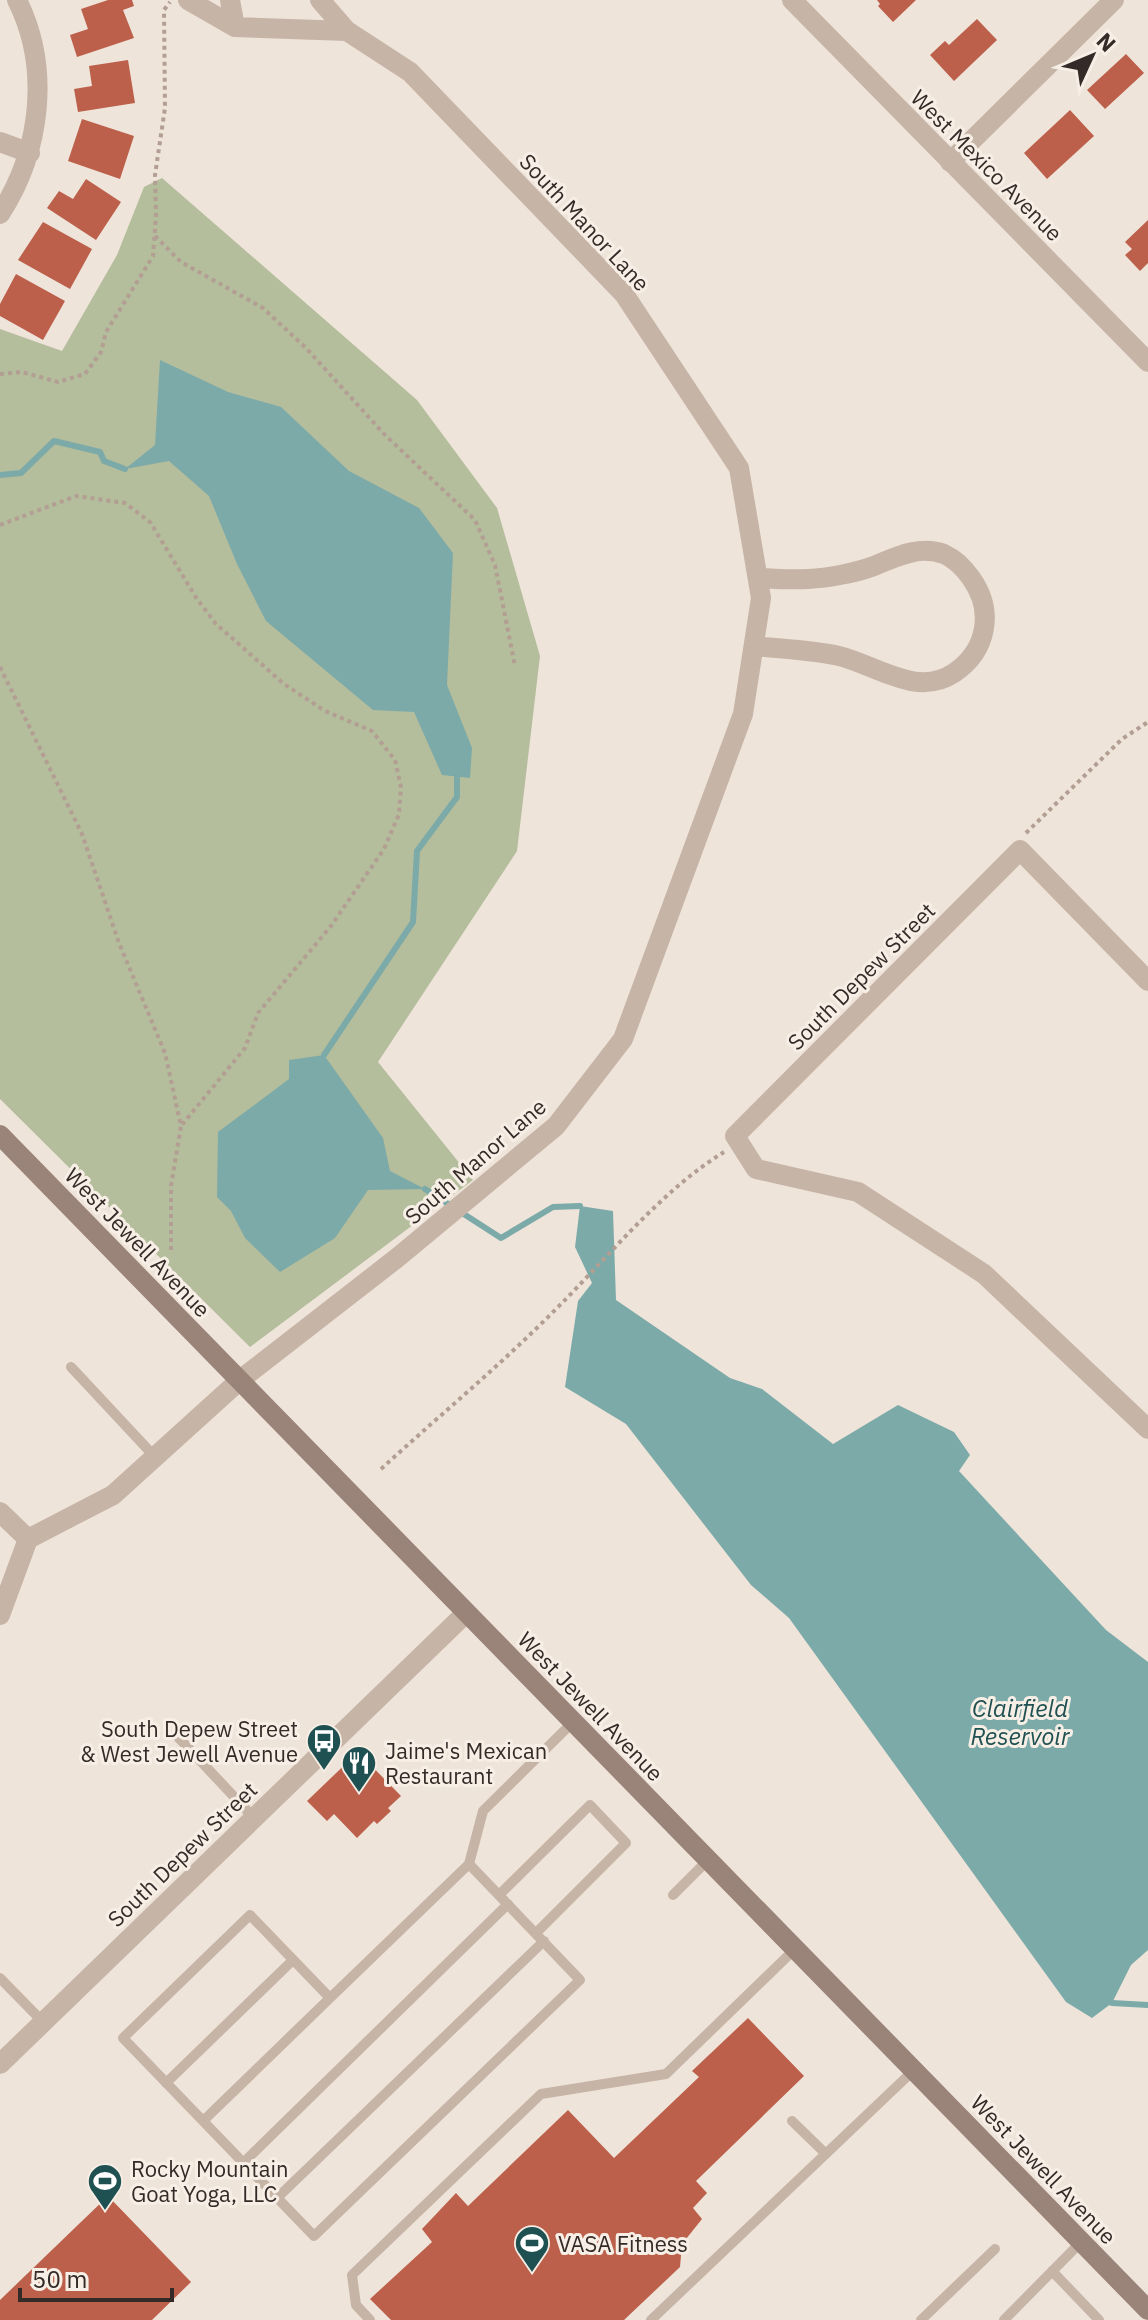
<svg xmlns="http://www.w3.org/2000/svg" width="1148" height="2320" font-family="'IBM Plex Sans',sans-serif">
<rect width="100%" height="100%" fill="#efe4da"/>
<path fill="#b4bd9c" d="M162,178l255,222 80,108 43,148 -23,195 -139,211 95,118 -223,167 -250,-248v-770l62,22 55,-96 27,-68z"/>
<path fill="#7caaa9" d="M160,360l68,32 53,15 68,64 70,37 34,45 -6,132 25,63 -2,30 -28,-3 -28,-63 -41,-2 -107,-89 -29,-57 -28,-68 -40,-35 -44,8 30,-24z
M324,1055l59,83 7,33 35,18 -57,1 -33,48 -55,34 -35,-34 -14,-27 -14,-14 1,-65 71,-53v-19z
M580,1206l33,5 3,89 114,78 32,11 71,55 65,-39 56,27 16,23 -11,16 147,159 42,32v288l-17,15 -19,38 -20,15 -26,-16 -277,-384 -38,-33 -125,-161 -61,-37 13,-86 14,-18 -17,-36z"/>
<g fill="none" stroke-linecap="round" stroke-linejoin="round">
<path stroke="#7caaa9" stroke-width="6" d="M0,475l21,-2 33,-32 46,11 4,9 21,8
M324,1055l89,-133 4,-71 40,-54v-23
M425,1189l76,49 52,-31 27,-1
M1112,2003l36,2"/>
</g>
<path fill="#bc604b" d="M108,0h24l2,6 -11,4 11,28 -57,19 -7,-22 18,-6 -7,-20z
M877,0h39l-23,22 -15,-16 2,-2z
M977,19l20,21 -43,41 -24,-26 15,-14 4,4z
M1126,54l18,19 -39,36 -18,-19z
M128,60l7,43 -57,9 -4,-23 18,-3 -3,-20z
M1070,110l24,26 -47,43 -23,-26z
M82,119l52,17 -14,43 -52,-18z
M86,179l35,23 -25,38 -49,-32 12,-17 14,8z
M1148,220v43l-8,8 -15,-16 7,-6 -7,-7z
M43,222l49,27 -22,40 -52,-29z
M16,274l49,27 -22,39 -43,-24v-12z
M358,1752l43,44 -13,12 3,3 -14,13 -3,-3 -17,17 -23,-24 -7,7 -20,-20z
M748,2018l56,58 -108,105 11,12 -14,15 9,11 -20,25 -2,23 -56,53h-233l-21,-21 62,-57 -10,-13 34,-36 12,13 100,-96 46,48 85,-81 -7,-6z
M108,2196l83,86 -39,38h-152v-20z"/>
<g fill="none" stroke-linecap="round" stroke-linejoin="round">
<path stroke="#b29e92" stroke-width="4" stroke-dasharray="4 4" stroke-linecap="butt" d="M155,236l26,26 82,46 43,40 79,87 90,85 20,45 20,101
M0,374l22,-2 36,10 27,-8 16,-22 5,-20 47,-76 3,-40 -1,-41 10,-67 -1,-98 6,-8
M0,525l76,-29 49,7 25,19 47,77 19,25 68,60 41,27 47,20 23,29 6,27 -2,27 -15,35 -53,77 -73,87 -13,35 -64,78
M0,667l82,167 37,109 46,110 16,73 -10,60v65
M1026,833l96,-94 26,-17
M381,1469c59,-54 121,-105 177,-162 51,-51 104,-117 166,-155"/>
<path stroke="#c6b4a7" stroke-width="10" d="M71,1367l84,90
M178,1737l76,81
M469,1864l111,116 -266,256 -191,-198 127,-123 80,83 139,-134 14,-53 90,-89
M499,1895l91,-90 36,38 -90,90
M673,1895l35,-35
M0,1978l43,44
M166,2083l127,-123
M203,2121l127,-123
M792,2121l34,33
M243,2163l265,-259
M277,2198l267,-257
M1052,2271l47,49
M370,2320l-14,-15 -4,-30 189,-181 125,-20 129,-125
M651,2320l263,-250
M921,2320l74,-71
M1004,2320l77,-78"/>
<path stroke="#c6b4a7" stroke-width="20" d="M230,0l5,27
M320,0l27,31
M792,0l356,362
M0,142l30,11
M950,162l164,-162
M0,214c41,-63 51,-146 17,-214
M754,646c28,3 58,4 85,10 37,9 78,42 115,17 34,-23 40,-63 17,-95 -7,-10 -16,-19 -27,-24 -25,-9 -48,3 -70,12 -19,7 -46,12 -66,13 -16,1 -32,0 -48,-1
M1148,981l-128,-131 -285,286 21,33 102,23 126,82 164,155
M0,1512l28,27 -28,76
M28,1539l85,-44 127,-115 157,-122 159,-132 67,-87 120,-325 18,-116 -22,-130 -115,-174 -214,-222 -63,-41 -112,-4 -47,-27
M0,2064l466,-451"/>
<path stroke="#9a8379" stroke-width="20" d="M0,1135l1148,1175"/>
</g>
<defs>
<g id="bus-pin" transform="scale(1.8)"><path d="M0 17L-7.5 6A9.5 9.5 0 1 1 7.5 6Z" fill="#205152" stroke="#f7efe6"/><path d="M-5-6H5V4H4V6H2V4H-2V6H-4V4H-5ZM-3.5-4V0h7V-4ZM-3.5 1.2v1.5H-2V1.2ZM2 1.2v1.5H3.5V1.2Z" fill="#fff"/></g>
<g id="restaurant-pin" transform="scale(1.8)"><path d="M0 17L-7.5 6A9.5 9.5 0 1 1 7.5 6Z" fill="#205152" stroke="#f7efe6"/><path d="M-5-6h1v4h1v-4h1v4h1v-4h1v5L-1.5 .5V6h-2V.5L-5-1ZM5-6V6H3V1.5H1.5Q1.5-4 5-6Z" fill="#fff"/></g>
<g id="stadium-pin" transform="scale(1.8)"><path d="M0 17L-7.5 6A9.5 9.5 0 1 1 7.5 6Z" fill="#205152" stroke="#f7efe6"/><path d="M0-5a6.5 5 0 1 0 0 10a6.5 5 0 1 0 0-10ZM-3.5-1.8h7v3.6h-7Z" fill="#fff"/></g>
</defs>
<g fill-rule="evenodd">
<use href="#bus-pin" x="324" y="1741"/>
<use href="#restaurant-pin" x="359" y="1763"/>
<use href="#stadium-pin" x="105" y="2181"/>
<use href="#stadium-pin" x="532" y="2243"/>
</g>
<g text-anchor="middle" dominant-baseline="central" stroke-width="6" stroke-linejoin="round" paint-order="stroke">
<g font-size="22" fill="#342a27" stroke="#f7efe6">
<text transform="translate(987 165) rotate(45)">West Mexico Avenue</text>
<text transform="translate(585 222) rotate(47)">South Manor Lane</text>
<text transform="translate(861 976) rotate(-45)">South Depew Street</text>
<text transform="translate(475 1161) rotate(-41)">South Manor Lane</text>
<text transform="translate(138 1242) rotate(46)">West Jewell Avenue</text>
<text transform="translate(591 1706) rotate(46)">West Jewell Avenue</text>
<text transform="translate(182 1854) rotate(-44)">South Depew Street</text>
<text transform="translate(1044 2169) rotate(46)">West Jewell Avenue</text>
</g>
<g font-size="22" fill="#342a27" stroke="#f7efe6" text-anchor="start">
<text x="298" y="1728" text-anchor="end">South Depew Street<tspan x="298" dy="25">&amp; West Jewell Avenue</tspan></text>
<text x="385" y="1750">Jaime's Mexican<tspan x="385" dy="25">Restaurant</tspan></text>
<text x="131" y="2168">Rocky Mountain<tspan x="131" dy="25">Goat Yoga, LLC</tspan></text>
<text x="558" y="2243">VASA Fitness</text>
</g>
<g font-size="24" font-style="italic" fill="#205152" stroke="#f7efe6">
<text x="1020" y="1708">Clairfield<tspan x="1020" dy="28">Reservoir</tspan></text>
</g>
</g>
<g transform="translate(1092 56) rotate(46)" stroke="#f7efe6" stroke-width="6" paint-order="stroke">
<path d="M0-6L14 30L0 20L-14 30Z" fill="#342a27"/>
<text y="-12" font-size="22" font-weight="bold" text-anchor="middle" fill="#342a27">N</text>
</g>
<path d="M20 2288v12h152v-12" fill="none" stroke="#342a27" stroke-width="4"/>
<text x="32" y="2288" font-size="24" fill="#342a27" stroke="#f7efe6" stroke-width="6" paint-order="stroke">50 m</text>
</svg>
